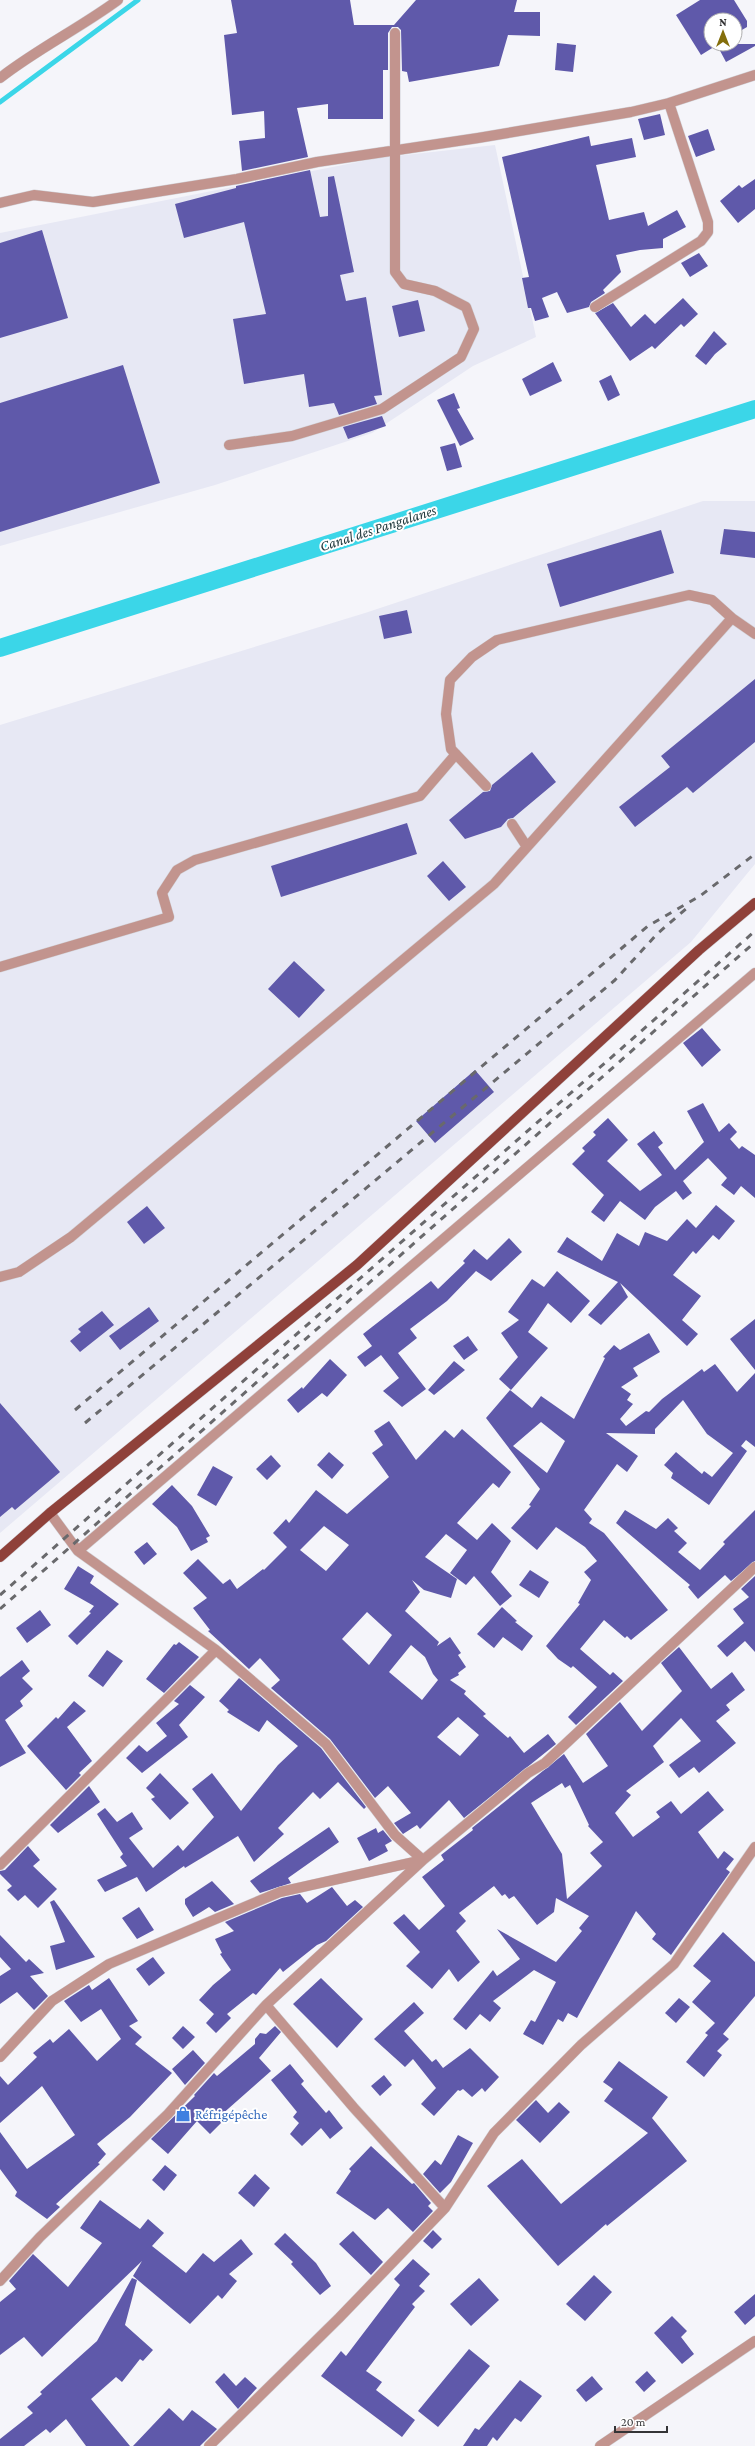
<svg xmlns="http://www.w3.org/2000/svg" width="755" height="2446" font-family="'Crimson Pro',serif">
<rect width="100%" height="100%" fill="#f5f5fa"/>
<path fill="#e7e8f4" d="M495,145l41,192 -63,29 -101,67 -157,52 -215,61v-313l378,-75z
M703,501h52v363l-64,78 -691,591v-808l365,-112z"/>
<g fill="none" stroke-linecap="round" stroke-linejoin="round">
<path stroke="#3bd6e8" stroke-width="5" d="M0,102l138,-102"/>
<path stroke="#3bd6e8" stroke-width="18" d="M0,648l755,-239"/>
</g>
<path fill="#5f59aa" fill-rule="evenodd" d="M231,0h119l4,25h40l22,-25h101l-3,12h26v24l-32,-1 -9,31 -90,16 -2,-10 -5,-1 -1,-41 -3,-3h-6l-4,6v37h-5v49h-55v-15l-31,4 11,49 -66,14 -3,-30 26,-3 -1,-27 -32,4 -8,-80 13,-2z
M700,0h34l13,21v6l-12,7v-14h-24v24h44v2l-29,16 -9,-17 -16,10 -25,-40z
M557,43l19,2 -3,27 -18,-2z
M660,114l5,21 -21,5 -6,-21z
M708,129l7,21 -19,7 -8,-21z
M589,136l2,10 41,-8 4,19 -40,8 13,55 35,-8 4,14 29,-16 9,17 -23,12v9l-23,2 -24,5 5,17 -18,18 2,3 -14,9 -2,5 -22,6 -10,-21 -15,6 7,19 -14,4 -4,-13h-3l-6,-30 7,-1 -27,-120z
M310,170l10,47 8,-1v-39l6,-1 20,96 -14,3 6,26 20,-4 16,98 -8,1 3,8 -38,11 -5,-12 -25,4 -5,-33 -60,10 -11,-65 33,-5 -22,-92 -60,16 -9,-34 61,-16v-2z
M755,179v30l-17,14 -18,-22 19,-16 3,3z
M42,230l26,88 -68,20v-95z
M699,253l9,13 -18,11 -9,-14z
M683,298l15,16 -14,13 -3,-3 -26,25 -3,-3 -22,15 -35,-48 18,-10 18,24 14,-13 10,10z
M418,300l7,31 -26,6 -7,-31z
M714,331l13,13 -12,10 -9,11 -11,-9z
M553,362l9,19 -32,15 -8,-17z
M123,365l37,118 -160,49v-129z
M611,375l9,20 -12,6 -9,-20z
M454,393l6,15 -3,1 17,30 -14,7 -23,-46z
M382,416l4,10 -38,13 -5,-12z
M455,443l7,24 -15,4 -7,-24z
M724,529l31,3v26l-35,-4z
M661,530l13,43 -114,34 -13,-43z
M407,610l5,23 -28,6 -5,-23z
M755,679v63l-62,51 -6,-6 -52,40 -16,-20 51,-40 -9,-11z
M532,752l24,30 -43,36 -5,1 -7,8 -36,12 -16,-19 34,-28 7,-1 2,-6z
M407,823l10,31 -136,43 -10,-31z
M443,861l23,26 -17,14 -22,-25z
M294,961l31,29 -26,28 -31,-29z
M702,1028l19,22 -19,17 -19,-24z
M475,1070l19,22 -59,51 -19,-22z
M703,1103l16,29 10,-9 8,9 -7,7 9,10 3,-3 13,9v43l-14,-12 -7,9 -13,-10 6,-7 -19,-20 -25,23 9,12 -9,7 -7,-9 -21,16 -10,13 -25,-19 -16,21 -13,-10 13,-17 -32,-31 13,-13 -3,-3 14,-13 -3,-3 15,-14 20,22 -21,21 33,30 22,-16 -25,-31 17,-13 9,12 -5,4 17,23 29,-28 -17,-31z
M716,1205l19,16 -16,19 -6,-5 -17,19 -3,-3 -20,24 28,21 -19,24 16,14 -11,12 -67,-63 8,14 -27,28 -13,-10 30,-33 -61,-30 10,-15 35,24 15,-28 22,13 6,-14 22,9 20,-22 9,9z
M147,1206l18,22 -21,16 -17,-22z
M509,1238l13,14 -31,29 -15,-10 -29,30 -37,28 7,9 -19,15 28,36 -24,18 -19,-16 16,-13 -18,-23 -16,12 -8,-10 15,-11 -9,-12 68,-53 7,8 27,-26 -2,-2 11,-12 13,11z
M557,1271l33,30 -19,22 -23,-20 -20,29 20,16 -37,42 -12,-11 19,-22 -17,-24 18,-13 -11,-8 24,-33 12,8z
M149,1307l10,14 -39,29 -11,-14z
M102,1311l12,14 -34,27 -10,-11 11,-9 -3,-3z
M755,1319v51l-25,-31z
M649,1333l11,19 -27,16 5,8 -17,11 10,7 -4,6 6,4 -13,15 6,7 20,-15 3,1 13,-13 40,-30 2,3 11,-8 22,28 18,-19v74l-9,-7 -5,6 6,5 -38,54 -38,-27 2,-5 -9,-8 12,-13 26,22 2,-3 8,6 21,-24 -26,-19 -24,-34 -28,29v5l-49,-1 32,23 -11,16 -10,-8 -33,46 8,9 -3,4 15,10 64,77 -37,30 -4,-4 -2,2 -21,-18 -24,29 30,26 3,-3 10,9 -47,44 -8,-8 29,-30 -24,-21 -2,2 -13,-9 -12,-13 34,-42 -2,-1 13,-23 -7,-8 13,-11 -12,-14 -29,-20 -19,23 -26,-22 20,-22 -2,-1 11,-16 -54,-71 24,-28 22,18 9,-12 33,23 31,-61 -2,-1 11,-12 6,5zM541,1422l24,19 -18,32 -34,-27z
M468,1336l10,14 -14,10 -11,-14z
M330,1359l17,16 -20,22 -5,-4 -24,20 -11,-13 15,-13 1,2z
M454,1361l11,9 -31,25 -6,-5z
M0,1403l60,69 -45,38 -3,-3 -12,10z
M389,1421l27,39 29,-30 9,8 8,-9 49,43 -12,16 -6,-5 -36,40 20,17 15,-17 19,18 -20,31 21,24 -12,10 -26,-30 -8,9 -16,-12 17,-23 -21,-16 -21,23 32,22 -6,19 -27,-8 -12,-10 8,12 -15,19 34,31 -2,4 13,-9 11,16 -3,2 8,12 -8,6 1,2 -9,5 16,11 -2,3 22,20 -3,2 25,22 2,-2 14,17 24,-19 8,10 -92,74 -15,-18 -29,29 -3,-4 -14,9 -9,-11 17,-10 -23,-27 -13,12 -45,-59 -59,-51 9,-8 -20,-22 -11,11 -41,-38 2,-1 -17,-22 14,-10 -24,-25 15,-14 25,25 7,-5 7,10 26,-20 1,1 23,-23 -14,-14 13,-14 3,4 27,-33 31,24 42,-37 -17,-24 11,-8 -9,-14zM324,1526l25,19 -23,26 -26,-21zM367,1612l25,23 -23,30 -27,-26zM411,1645l14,12 8,17 5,6 -16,20 -33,-28zM458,1717l21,18 -19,21 -23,-19z
M329,1452l15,13 -12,14 -15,-14z
M271,1455l10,11 -14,14 -11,-11z
M213,1466l20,11 -17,29 -19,-11z
M172,1485l20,21 18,30 -4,2 2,4 -17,9 -14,-24 -25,-23z
M625,1510l31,19 12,-11 10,10 -4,3 13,12 -9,9 22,18 25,-26 -2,-2 32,-32v51l-24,20 -6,-6 -27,24 -10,-12 2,-2 -74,-62z
M147,1542l10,12 -13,11 -10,-13z
M78,1566l16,10 -4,7 29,21 -42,41 -9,-9 23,-23 -2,-1 5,-6 -30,-17z
M530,1570l19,12 -10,16 -20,-13z
M755,1576v76l-10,-11 -18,16 -10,-11 27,-23 -11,-14 16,-12 -8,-8z
M502,1607l15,14 -2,1 18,14 -11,15 -19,-14 -9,11 -17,-14z
M40,1610l11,15 -24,18 -11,-15z
M179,1642l20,15 -35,36 -18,-14 28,-35 2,1z
M679,1647l32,42 21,-17 13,18 -19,15 4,5 -14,11 20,22 -37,30 -5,-6 -15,11 -10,-13 32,-24 -20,-23 -28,28 11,16 -38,29 5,4 -16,18 18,24 27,-20 -4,-5 15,-11 10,13 27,-23 16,19 -26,22 20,27 6,-8 10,8 -8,10 4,3 -59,83 -19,-16 4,-5 -20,-23 -59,107 -9,-5 -5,9 -5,-3 -15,26 -20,-11 8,-14 4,2 21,-40 -22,-12 -41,31 8,7 -11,14 -10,-8 -14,16 -13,-11 40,-49 4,6 23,-17 -23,-30 59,33 26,-31 -3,-3 10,-12 -33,-18 -2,14 -17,13 -23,-29 -5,3 -4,-5 -3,2 -8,-10 -35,27 7,8 -10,10 24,31 -22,20 -9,-13 -17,20 -26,-23 14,-14 -27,-29 11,-9 15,16 26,-24 -23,-29 22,-17 -3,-5 32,-25 -1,-2 92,-74 19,29 25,-17 -22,-32 34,-32 22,29 40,-40 -21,-28zM562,1783l3,5 5,-3 19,40 -1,1 15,16 -13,11 12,13 -35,33 -5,-45 -31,-51z
M107,1650l16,11 -20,26 -15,-11z
M22,1660l8,11 -8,7 11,11 -13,12 3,5 -18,14 21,33 -26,14v-90z
M239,1678l82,70 45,59 -2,2 -26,-27 -18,17 -7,-7 -35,36 6,6 -30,28 -16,-26 -53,32 -1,-2 -38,26 -9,-15 -32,15 -8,-12 30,-14 -7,-9 3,-3 -26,-40 8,-6 12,14 15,-10 11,17 -14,9 24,30 25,-23 5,6 31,-34 -22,-28 20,-16 29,38 37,-46 20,-19 -31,-26 -8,12 -32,-20 2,-2 -10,-9z
M190,1685l15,12 -26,28 9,12 -46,36 -16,-15 13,-13 8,7 20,-16 -11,-13 23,-19 -5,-3z
M74,1701l12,10 -19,16 25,34 -13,12 2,2 -15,15 -39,-44 29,-29 2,2z
M160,1773l29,30 -19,17 -19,-21 4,-2 -9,-9z
M89,1786l11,16 -42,31 -8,-8z
M329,1827l10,15 -51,36 3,5 -31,10 -10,-12z
M376,1828l2,5 5,-3 9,11 -7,4 3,6 -19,10 -12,-23z
M28,1846l12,14 -7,6 24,23 -19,19 -13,-13 -7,6 -11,-11 5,-4 -12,-12v-3l5,-1z
M212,1881l22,23 -19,8 -6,-5 -16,10 -8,-13v-5z
M332,1887l15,19 8,-6 8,7 -37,34 -9,4 -34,27 -3,-4 -24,27 -3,-2 -26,21 4,4 -15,15 -10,-10 8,-9 -15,-14 14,-15 18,-15 -11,-16 2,-1 -7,-14 19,-8 -9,-9 57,-24 18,-4 7,9z
M54,1900l41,57 -39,13 -6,-24 15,-4 -15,-40z
M139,1907l15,23 -17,9 -15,-21z
M723,1932l32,30v34l-32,38 6,5 -12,12 5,4 -18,22 -18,-15 22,-27 -3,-2 10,-10 -23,-21 19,-21 -18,-15z
M0,1935l26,27 3,-3 15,14 -14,3 18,20 -14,14 -17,-18 -17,12v-28l11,-7 -11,-12z
M153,1957l12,16 -16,13 -13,-17z
M109,1978l29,43 -9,5 13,11 -7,7 37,29 -42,44 -33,27 9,10 -8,9 2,1 -44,40 4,3 -13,12 -32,-23 2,-4 -17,-23v-37l27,37 48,-34 -33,-49 -42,37v-47l8,9 29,-28 -4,-4 17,-14 3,4 16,-14 28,32 24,-22 -20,-30 -20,13 -17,-21 25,-16 3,5z
M321,1978l42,41 -26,29 -44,-44z
M679,1998l11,9 -14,16 -11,-10z
M414,2002l10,11 -20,18 28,31 4,-3 7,9 27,-20 29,29 -14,15 -3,-4 -10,9 -9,-8 -3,2 -2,-1 -24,26 -13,-12 15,-16 -23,-29 -8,8 -31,-28z
M183,2026l12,11 -12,12 -11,-11z
M275,2026l6,6 -22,26 12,13 -51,45 4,4 -14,14 -13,-13 -29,33 -17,-15 44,-43 -1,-1 20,-22 3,3 38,-32v-5l5,-6 6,1z
M193,2050l12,13 -20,22 -13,-16z
M619,2061l49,36 -16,21 35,43 -80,65 -1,-2 -48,42 -71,-80 35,-27 39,45 87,-71 -44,-32 9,-12 -10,-7z
M290,2064l14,17 -3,3 25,29 3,-3 14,18 -13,11 -9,-11 -19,18 -12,-12 9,-11 -6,-6 4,-5 -26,-32z
M384,2075l8,10 -12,11 -9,-10z
M536,2100l12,13 11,-11 11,10 -30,31 -24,-23z
M458,2135l15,8 -22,39 -11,11 -17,-19 12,-14 6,5z
M371,2146l41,38 2,-1 17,20 -3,3 5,5 -20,21 -25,-24 -13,12 -39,-27 15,-22 -2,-2z
M165,2165l12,10 -13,16 -12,-11z
M255,2174l15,14 -16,19 -16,-14z
M100,2200l40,29 8,-10 16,14 -12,13 34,27 17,-20 11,9 27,-23 12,15 -24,20 8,7 -15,18 -4,-4 -28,29 -57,-48 9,-15 -100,96 -18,-20 -24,18v-53l16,-13 -7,-8 24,-27 35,33 34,-44 -22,-15z
M433,2230l9,9 -10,10 -9,-8z
M353,2231l30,31 -12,13 -32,-31z
M285,2233l31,30 15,23 -11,9 -29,-31 2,-2 -19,-18z
M413,2259l17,15 -11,12 6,5 -13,13 3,3 -49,64 16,11 -6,8 39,30 -13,17 -81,-61 20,-25 5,5 54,-71 -6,-6z
M594,2275l18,17 -27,29 -19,-17z
M132,2278l5,2 -12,45 28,25 -10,11 -3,-2 -18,23 -6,-5 -25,22 39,47h-44l-20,-27 -16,14 -4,-4 -22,17h-24v-7l33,-26 -6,-6 15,-13 -2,-2 57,-51z
M479,2278l20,22 -28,26 -21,-22z
M755,2294v22l-10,9 -11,-13z
M672,2316l15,15 -6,6 13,17 -12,10 -28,-31z
M469,2349l21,17 -52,61 -20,-16z
M647,2371l9,10 -12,11 -9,-10z
M224,2373l12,13 9,-9 12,11 -19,21 -23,-27z
M592,2376l11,13 -17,13 -10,-12z
M520,2380l22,16 -21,26 -6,-4 -18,23 -4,-4 -6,9h-24l12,-18 4,2z
M169,2408l14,13 9,-11 25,19 -17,17h-67z"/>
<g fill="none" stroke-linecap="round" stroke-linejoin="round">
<g stroke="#d2d2d7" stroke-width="11">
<path id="minor" d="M0,78c37,-29 80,-50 118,-78
M0,203l34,-8 59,7 144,-23 80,-17 161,-24 153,-26 38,-9 86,-28
M595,307l106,-66 7,-9v-10l-39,-119
M229,445l63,-9 90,-27 79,-52 13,-28 -8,-22 -31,-16 -31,-7 -9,-12v-239
M486,786l-35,-37 -5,-35 4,-34 22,-23 25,-17 192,-45 23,5 20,18
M512,824l15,23
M0,967l169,-50 -7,-24 15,-23 18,-10 225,-64 36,-42
M0,1277l19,-5 52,-35 423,-353 238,-266 23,16
M50,1513l28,38 138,99 110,94 69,91 28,25
M78,1551l677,-578
M0,1865l216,-215
M266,2005l88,103 91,100
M0,2057l52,-56 57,-37 171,-72 143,-32
M0,2281l40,-44 128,-123 98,-109 157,-145 105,-87 17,-10 210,-196
M209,2446l130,-128 106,-110 49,-75 87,-88 93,-81 81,-117
M600,2446l155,-105"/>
</g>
<g stroke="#d2d2d7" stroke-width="11">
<path id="major" d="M0,1557l50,-44 307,-248 342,-315 56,-47"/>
</g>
<use href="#minor" stroke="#c2948e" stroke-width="10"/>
<use href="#major" stroke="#8f413a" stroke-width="10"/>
<path stroke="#69696c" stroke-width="3" stroke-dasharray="7 7" stroke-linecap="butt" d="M75,1410l573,-484 52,-30 55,-42
M85,1423l530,-443 42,-46 30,-26
M0,1595l755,-664
M0,1609l755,-667"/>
</g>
<defs>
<g id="shop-bare" transform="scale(1.2)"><path d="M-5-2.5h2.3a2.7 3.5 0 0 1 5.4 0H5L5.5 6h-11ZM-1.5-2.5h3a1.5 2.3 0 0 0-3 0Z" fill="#3f7fe0" stroke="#fff" stroke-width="2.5" paint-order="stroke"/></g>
</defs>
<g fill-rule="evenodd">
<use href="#shop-bare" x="183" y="2114"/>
</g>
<g text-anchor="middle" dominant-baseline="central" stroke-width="4" stroke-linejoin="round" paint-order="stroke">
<g font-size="14" fill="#366cbe" stroke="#fff" text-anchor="start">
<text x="195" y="2114">Réfrigépêche</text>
</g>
<g font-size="15" font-style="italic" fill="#1f373b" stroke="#fff">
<text transform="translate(378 528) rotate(-18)">Canal des Pangalanes</text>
</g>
</g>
<g transform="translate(723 32)"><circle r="19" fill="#ffffff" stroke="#aeaeaf"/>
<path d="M0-3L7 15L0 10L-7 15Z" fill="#846e0b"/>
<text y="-6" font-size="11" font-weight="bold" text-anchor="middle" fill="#343436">N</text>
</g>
<path d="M615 2426v6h52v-6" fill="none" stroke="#343436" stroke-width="2"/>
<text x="621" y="2426" font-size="12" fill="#343436" stroke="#ffffff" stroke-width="3" paint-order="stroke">20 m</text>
</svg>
